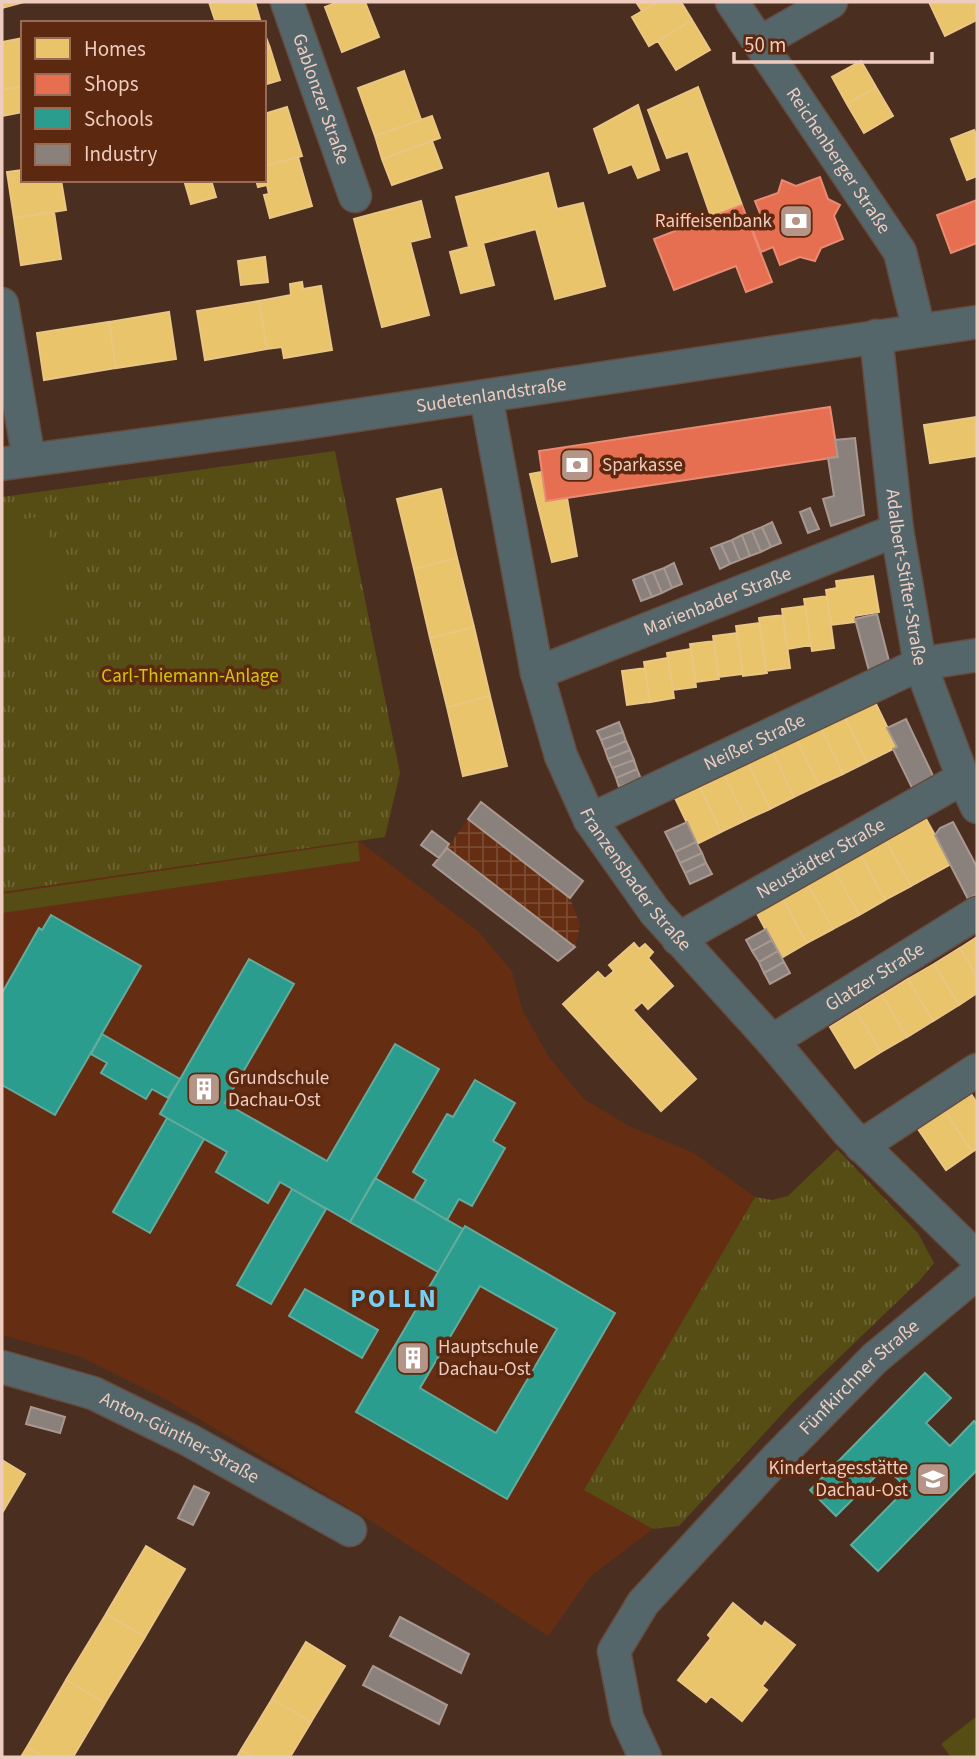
<svg xmlns="http://www.w3.org/2000/svg" width="979" height="1759" font-family="'Source Sans 3',sans-serif">
<defs>
<pattern id="industrial-grid" width="8" height="8" patternUnits="userSpaceOnUse" patternTransform="scale(1.75)"><rect width="8" height="8" fill="#652d12"/><path d="M0 4h8M4 0v8" fill="none" stroke="#7b4a33"/></pattern>
<pattern id="park-tufts" width="24" height="20" patternUnits="userSpaceOnUse" patternTransform="scale(1.75)"><rect width="24" height="20" fill="#564d15"/><path d="M3 7l-1-3M5 7V3M7 7l1-3M15 17l-1-3M17 17v-4M19 17l1-3" fill="none" stroke="#6f6535"/></pattern>
</defs>
<rect width="100%" height="100%" fill="#4a2e20"/>
<path fill="#652d12" d="M359,841l119,90 34,40 10,38 27,48 35,42 47,28 63,26 61,44 -170,293 68,39 -62,47 -43,60 -174,-113 -207,-123 -86,-43 -79,-22v-443z"/>
<path fill="url(#industrial-grid)" d="M468,819l102,79 10,27 -5,22 -128,-99z"/>
<path fill="url(#park-tufts)" d="M335,451l65,322 -15,64 -383,55v-395z
M837,1149l81,84 16,30 -14,17 -125,120 -116,126 -26,3 -69,-39 171,-293 17,3 16,-4z"/>
<path fill="#564d15" d="M45,516l6,41 14,1 4,23 -14,5 6,42 -59,9v-115z
M358,842l2,19 -358,52v-19z
M977,1716v41h-26l-10,-13z"/>
<path fill="#e9c46a" stroke="#eac684" stroke-width="2" d="M2,2h22l-22,6z
M209,2h46l6,21h-45z
M338,2h27l14,35 -37,15 -17,-45z
M636,2h22l-16,9z
M658,2h23l11,18 -43,26 -17,-29z
M929,2h48v18l-32,16z
M692,20l18,30 -34,20 -18,-29z
M264,32l6,16 -6,2z
M23,38v48l-21,4v-48z
M270,48l10,32 -16,5v-35z
M861,61l15,26 -29,17 -15,-27z
M404,71l17,49 -46,16 -17,-48z
M23,86v26l-21,4v-26z
M698,87l44,118 -31,12 -23,-66 -21,7 -19,-48z
M876,87l17,29 -29,17 -17,-29z
M638,105l21,65 -21,8 -6,-14 -23,9 -15,-44z
M287,107l15,49 -37,10 -1,-52z
M432,116l8,22 -58,21 -7,-23z
M974,130l3,7v39l-10,4 -16,-41z
M432,141l10,27 -50,17 -10,-26z
M298,157l14,49 -42,12 -6,-23 5,-1 -2,-9 -9,2 -2,-7h8v-14z
M23,170v10h38l5,30 -52,8 -7,-46z
M548,173l9,36 26,-6 22,83 -50,13 -19,-70 -53,14 11,42 -33,8 -11,-41 19,-5 -13,-50z
M184,180h27l5,17 -25,7z
M421,201l9,36 -20,5 19,73 -47,12 -28,-108z
M54,212l7,47 -40,6 -7,-47z
M265,257l3,25 -27,3 -3,-24z
M302,282l1,7 18,-3 11,64 -48,8 -2,-11 -15,2 -8,-48 32,-6 -1,-11z
M259,301l8,48 -62,11 -8,-49z
M169,312l7,47 -60,9 -7,-46z
M109,322l7,46 -72,12 -7,-47z
M977,417v39l-47,7 -6,-38z
M542,472l4,29 21,-3 10,58 -25,6 -22,-88z
M441,489l16,69 -43,11 -17,-70z
M457,558l17,69 -44,11 -16,-69z
M873,576l6,36 -25,4v6l-23,3 -5,-35 11,-2 -1,-7z
M827,596l7,52 -22,3 -8,-52z
M805,606l6,39 -24,4 -5,-40z
M783,615l7,53 -24,3 -7,-53z
M759,623l8,50 -24,3 -7,-50z
M474,627l16,69 -43,11 -17,-69z
M737,633l6,41 -24,3 -6,-41z
M714,641l5,38 -23,3 -6,-38z
M691,649l5,38 -23,3 -6,-37z
M668,658l6,40 -24,4 -6,-40z
M645,668l5,34 -23,3 -5,-34z
M490,696l17,70 -44,10 -16,-69z
M875,702l22,45 -30,15 -22,-45z
M845,717l22,45 -24,12 -22,-46z
M821,728l22,46 -24,11 -22,-45z
M797,740l22,45 -25,12 -21,-45z
M773,752l21,45 -24,12 -22,-46z
M748,763l22,46 -24,11 -22,-45z
M724,775l22,45 -25,12 -21,-45z
M700,787l21,45 -24,12 -22,-46z
M926,819l25,45 -40,22 -25,-45z
M886,841l25,45 -26,14 -24,-45z
M861,855l24,45 -26,15 -25,-46z
M834,869l25,46 -26,14 -25,-45z
M808,884l25,45 -26,14 -25,-45z
M782,898l25,45 -26,15 -25,-46z
M977,937v40l-17,-29z
M634,943l5,6 6,-5 8,8 -5,6 25,28 -25,23 -6,-7 -9,8 63,69 -35,32 -98,-107 35,-32 7,7 9,-8 -5,-6z
M960,948l17,29v16l-18,12 -25,-41z
M934,964l25,41 -26,16 -25,-42z
M908,979l25,42 -26,16 -25,-42z
M882,995l25,42 -26,15 -25,-41z
M856,1011l25,41 -26,16 -25,-41z
M971,1094l6,9v46l-5,3 -27,-41z
M945,1111l27,41 -26,18 -28,-41z
M2,1460l23,14 -23,39z
M146,1546l39,23 -40,68 -39,-23z
M733,1603l29,24 3,-5 30,23 -33,41 5,4 -25,31 -31,-25 -5,6 -28,-22 33,-42 -3,-3z
M106,1614l39,23 -40,66 -39,-23z
M306,1642l39,24 -34,56 -39,-23z
M66,1680l39,23 -32,54h-28l-18,-10z
M272,1699l39,23 -21,35h-37l-12,-7z
M27,1747l18,10h-24z
M241,1750l12,7h-16z"/>
<path fill="#e76f51" stroke="#e98b72" stroke-width="2" d="M820,177l8,22 12,6 -6,11 9,23 -22,9 -6,13 -15,-4 -20,8 -7,-18 -12,5 -11,-29 12,-5 -7,-17 23,-8 4,-13 14,6z
M977,200v43l-26,10 -14,-38z
M742,205l30,77 -26,10 -10,-26 -62,24 -20,-51z
M830,407l8,50 -292,44 -7,-50z"/>
<path fill="#2a9d8f" stroke="#65ab9d" stroke-width="2" fill-rule="evenodd" d="M51,915l90,51 -86,149 -53,-30v-92l37,-65 3,2z
M249,959l45,25 -69,119 102,58 68,-117 44,25 -89,153 -70,-40 -12,21 -52,-31 11,-20 -67,-38z
M102,1034l78,45 -12,19 -16,-9 -6,10 -45,-26 6,-10 -16,-9z
M475,1080l40,23 -22,38 12,7 -33,58 -13,-7 -12,21 -33,-20 12,-20 -13,-8 34,-58 6,3z
M167,1118l37,21 -54,94 -37,-21z
M375,1178l88,51 -25,43 -88,-50z
M292,1189l34,20 -55,95 -34,-19z
M465,1226l150,87 -108,186 -151,-87zM480,1286l77,43 -61,104 -76,-45z
M305,1289l73,41 -16,28 -73,-42z
M925,1373l26,25 -25,25 24,23 24,-25 3,3v46l-99,101 -27,-26 56,-57 -22,-21 -49,49 -26,-26z"/>
<path fill="#8a817c" stroke="#a89890" stroke-width="2" d="M855,438l9,77 -33,11 -8,-27 11,-3 -6,-38 10,-1 -3,-17z
M810,508l9,21 -11,4 -8,-21z
M772,522l9,21 -10,4 -9,-20z
M762,527l9,20 -10,5 -9,-21z
M752,531l9,21 -11,4 -8,-21z
M742,535l8,21 -10,4 -8,-20z
M732,540l8,20 -10,4 -9,-20z
M721,544l9,20 -10,5 -9,-21z
M674,563l8,21 -10,4 -8,-20z
M664,568l8,20 -10,5 -9,-21z
M653,572l9,21 -10,4 -9,-21z
M643,576l9,21 -11,4 -8,-21z
M877,614l12,47 -20,10 -14,-52z
M906,719l31,65 -22,10 -22,-45 4,-2 -10,-19z
M619,722l4,10 -22,8 -4,-9z
M623,732l3,9 -21,9 -4,-10z
M626,741l4,9 -22,9 -3,-9z
M630,750l4,10 -22,8 -4,-9z
M634,760l3,9 -21,9 -4,-10z
M637,769l4,10 -22,8 -3,-9z
M481,802l102,79 -13,17 -102,-79z
M687,822l9,20 -21,10 -10,-20z
M953,822l24,45v27l-9,5 -33,-64 5,-7z
M432,831l17,13 -10,14 -18,-13z
M696,842l6,11 -22,10 -5,-11z
M447,848l128,99 -17,14 -125,-96z
M702,853l4,10 -21,10 -5,-10z
M706,863l6,11 -22,10 -5,-11z
M766,929l6,11 -20,11 -6,-11z
M772,940l6,11 -19,11 -7,-11z
M778,951l6,11 -20,11 -5,-11z
M784,962l6,11 -20,11 -6,-11z
M31,1407l34,10 -5,16 -34,-9z
M194,1486l15,7 -16,32 -15,-7z
M400,1617l69,37 -8,19 -71,-37z
M373,1666l74,39 -8,19 -76,-39z"/>
<g fill="none" stroke-linecap="round" stroke-linejoin="round">
<g stroke="#644c40" stroke-width="35">
<g id="minor">
<path id="s1" d="M287,2l68,194"/>
<path id="s2" d="M732,2l168,250 19,78"/>
<path d="M761,42l70,-40"/>
<path d="M2,304l27,156"/>
<path id="s3" d="M876,336l21,194 23,134 43,114 14,29"/>
<path id="s4" d="M486,396l51,277 24,83 29,64 65,92 117,129 76,91 129,126"/>
<path id="s5" d="M2,464l296,-40 679,-102"/>
<path id="s6" d="M537,673l360,-143"/>
<path id="s7" d="M590,820l330,-156 57,-9"/>
<path id="s8" d="M678,939l285,-161"/>
<path id="s9" d="M772,1041l205,-128"/>
<path d="M861,1146l116,-76"/>
<path id="s10" d="M2,1367l91,26 96,47 161,90"/>
<path id="s11" d="M645,1757l-18,-39 -13,-67 29,-48 131,-142 101,-103 102,-85"/>
</g>
</g>
<use href="#minor" stroke="#55666b" stroke-width="32"/>
</g>
<defs>
<g id="bank-square" transform="scale(1.75)"><rect x="-9" y="-9" width="18" height="18" rx="4" fill="#b59587" stroke="#5c280f"/><path d="M-6-4H6V4H-6ZM0-2.3a2.3 2.3 0 1 0 0 4.6a2.3 2.3 0 1 0 0-4.6Z" fill="#fff"/></g>
<g id="building-square" transform="scale(1.75)"><rect x="-9" y="-9" width="18" height="18" rx="4" fill="#b59587" stroke="#5c280f"/><path d="M-4-6H4V6H1V3H-1V6H-4ZM-2.5-4.3h1.7v1.8h-1.7ZM.8-4.3h1.7v1.8H.8ZM-2.5-1h1.7V.8h-1.7ZM.8-1h1.7V.8H.8Z" fill="#fff"/></g>
<g id="school-square" transform="scale(1.75)"><rect x="-9" y="-9" width="18" height="18" rx="4" fill="#b59587" stroke="#5c280f"/><path d="M0-5L7-2L0 1L-7-2ZM-4 1L0 2.5L4 1V4Q0 6-4 4Z" fill="#fff"/></g>
</defs>
<g fill-rule="evenodd">
<use href="#bank-square" x="796" y="221"/>
<use href="#bank-square" x="577" y="465"/>
<use href="#building-square" x="204" y="1089"/>
<use href="#building-square" x="413" y="1358"/>
<use href="#school-square" x="933" y="1479"/>
</g>
<g text-anchor="middle" dominant-baseline="central" stroke-width="7" stroke-linejoin="round" paint-order="stroke">
<g font-size="19" fill="#eeccbf" stroke="#5c280f">
<text stroke="none"><textPath href="#s1" startOffset="103">Gablonzer Straße</textPath></text>
<text stroke="none"><textPath href="#s2" startOffset="191">Reichenberger Straße</textPath></text>
<text stroke="none"><textPath href="#s5" startOffset="494">Sudetenlandstraße</textPath></text>
<text stroke="none"><textPath href="#s3" startOffset="243">Adalbert-Stifter-Straße</textPath></text>
<text stroke="none"><textPath href="#s6" startOffset="194">Marienbader Straße</textPath></text>
<text stroke="none"><textPath href="#s7" startOffset="182">Neißer Straße</textPath></text>
<text stroke="none"><textPath href="#s8" startOffset="164">Neustädter Straße</textPath></text>
<text stroke="none"><textPath href="#s4" startOffset="513">Franzensbader Straße</textPath></text>
<text stroke="none"><textPath href="#s9" startOffset="121">Glatzer Straße</textPath></text>
<text stroke="none"><textPath href="#s11" startOffset="480">Fünfkirchner Straße</textPath></text>
<text stroke="none"><textPath href="#s10" startOffset="192">Anton-Günther-Straße</textPath></text>
</g>
<g font-size="19" fill="#eeccbf" stroke="#5c280f" text-anchor="start">
<text x="772" y="221" text-anchor="end">Raiffeisenbank</text>
<text x="602" y="465">Sparkasse</text>
<text x="228" y="1078">Grundschule<tspan x="228" dy="22">Dachau-Ost</tspan></text>
<text x="438" y="1347">Hauptschule<tspan x="438" dy="22">Dachau-Ost</tspan></text>
<text x="908" y="1468" text-anchor="end">Kindertagesstätte<tspan x="908" dy="22">Dachau-Ost</tspan></text>
</g>
<g font-size="19" fill="#d4c50e" stroke="#5c280f">
<text x="190" y="676">Carl-Thiemann-Anlage</text>
</g>
<g font-size="26" font-weight="bold" letter-spacing="2" fill="#74d1f3" stroke="#5c280f">
<text x="394" y="1298">POLLN</text>
</g>
</g>
<rect width="979" height="1759" fill="none" stroke="#eeccbf" stroke-width="7"/>
<rect x="21" y="21" width="245" height="161" fill="#5c280f" stroke="#966a55" stroke-width="2"/>
<rect x="35" y="38" width="35" height="21" fill="#e9c46a" stroke="#966a55" stroke-width="2"/>
<text x="84" y="56" font-size="21" fill="#eeccbf">Homes</text>
<rect x="35" y="74" width="35" height="21" fill="#e76f51" stroke="#966a55" stroke-width="2"/>
<text x="84" y="91" font-size="21" fill="#eeccbf">Shops</text>
<rect x="35" y="108" width="35" height="21" fill="#2a9d8f" stroke="#966a55" stroke-width="2"/>
<text x="84" y="126" font-size="21" fill="#eeccbf">Schools</text>
<rect x="35" y="144" width="35" height="21" fill="#8a817c" stroke="#966a55" stroke-width="2"/>
<text x="84" y="161" font-size="21" fill="#eeccbf">Industry</text>
<path d="M734 52v10h198v-10" fill="none" stroke="#eeccbf" stroke-width="3.5"/>
<text x="744" y="52" font-size="21" fill="#eeccbf" stroke="#5c280f" stroke-width="5" paint-order="stroke">50 m</text>
</svg>
